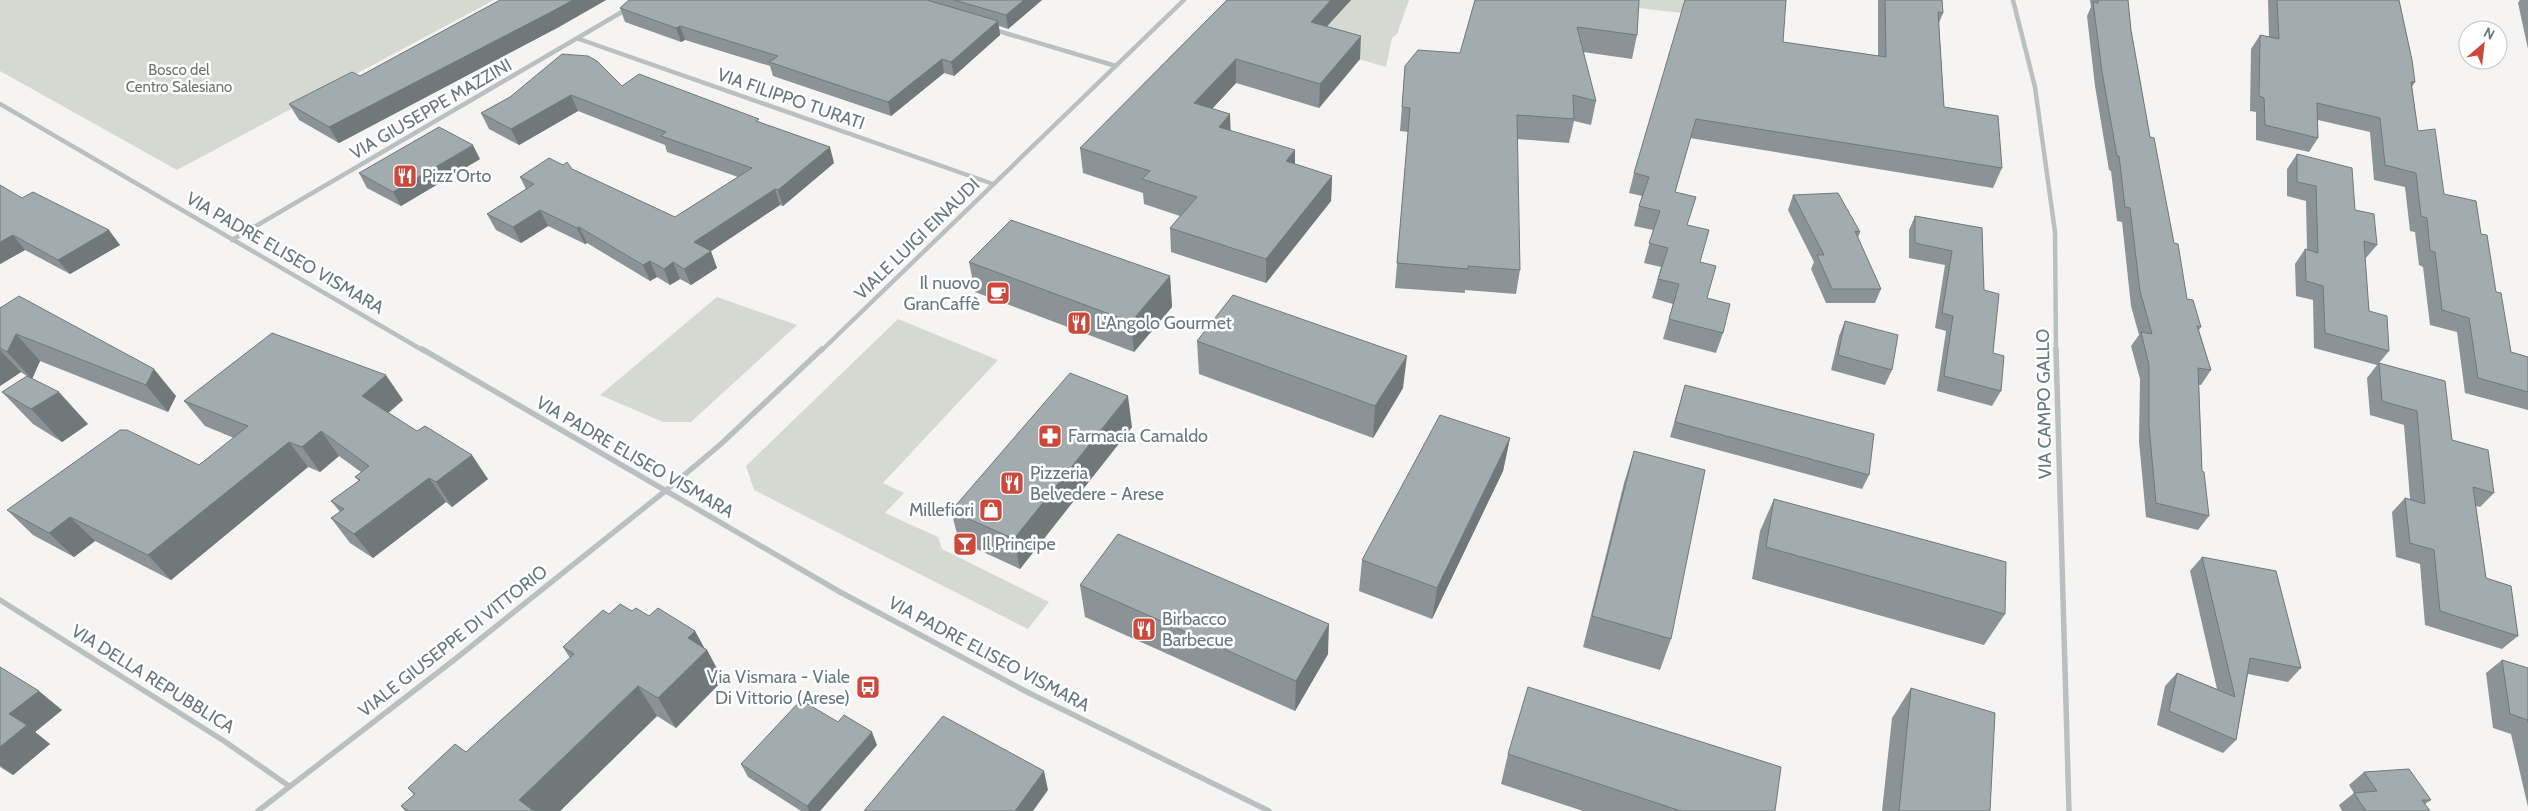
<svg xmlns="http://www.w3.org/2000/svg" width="2528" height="811" font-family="Cabin,sans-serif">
<rect width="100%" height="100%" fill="#f5f4f2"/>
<path fill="#d5d9d2" d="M0,0h494l-317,170 -177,-99z
M1351,0h58l-12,34 -5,4 -6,29 -76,-22z
M1569,0h117l-5,13z
M717,297l80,28 -106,97h-28l-63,-27z
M898,319l100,41 -115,123 21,10 -19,20 53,24 4,12 107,53 -21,27 -274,-139 -8,-24z"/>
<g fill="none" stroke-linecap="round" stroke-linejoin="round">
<path stroke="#babfc1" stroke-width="4.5" d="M2013,0l22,87 20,145 1,119
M995,30l121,36
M579,39l414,145
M0,104l424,247
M232,240l395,-231
M821,351l363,-351"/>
<path stroke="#babfc1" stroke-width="5.5" d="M422,349l418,243 189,101 240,118
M2056,349l13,462
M0,600l224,141 65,45
M258,811l196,-151 210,-168 57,-48 101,-95"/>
</g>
<path fill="#8b9396" d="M500,0h106l-49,28 -218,115 -40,-23 -10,-16 71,-28z
M629,0h413l-34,29 -9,-3 1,9 -46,41 -10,-3 -53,43 -118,-40 -3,-10 -85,-26 -4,2 -56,-20 -5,-14z
M1227,0h124l-24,26 33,33 -41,49 -83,-25 -24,26 18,5v16l65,34 37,12 -1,25 -65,82 -95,-31 -1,-24 10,-12 -36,-12 -1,-11 -60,-20 -3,-25z
M1475,0l162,35 -5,24 -49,-7 13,49 -5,24 -17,-4 -5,22 -52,-4 3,131 -4,24 -51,-4v3l-70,-5 13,-156 -8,-1 5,-65 55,-13z
M1878,0h64l1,13 -4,10 5,84 58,61 -9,20 -303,-50 -15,54 25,70 7,36 16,35 -7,20 -53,-14 10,-35 -21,-6 9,-31 -17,-4 9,-33 -19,-4 5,-20 3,-10 -13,-3 5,-20 149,-131 95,14z
M2090,0h38l3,30 19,107 37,162 14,28 -2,3 12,40 -10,15h-2l3,86 7,45 -11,14 -52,-13 -7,-76 1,-62 -9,-33 8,-11 -8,-29 -9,-84 -5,-1 -6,-50 -2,-1 -14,-84 -8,-70 4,-9z
M2268,0h131l16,82 -3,5 6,44 26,63 37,40 30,118 17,5v53l-63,-17 -8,-61 -27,-7 -7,-58 -4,-2 -4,-33 -5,-1 -5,-44 -31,-7 -4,-48 -52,-12v18l-9,14 -53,-12v-28l-6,-1 1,-62 9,-14 9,2z
M2520,0h8v49l-10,-46z
M622,86l138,36 74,41 -51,43 -3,-1 -70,46 7,17 -26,17 -11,-6 -10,6 -13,-8 -7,4 -63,-38 -2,1 -37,-18 -27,17 -25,-13 -9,-16 39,-25 -6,-12 155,40 63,-40 -71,-25 -2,-7 -87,-34 -59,34 -30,-16 -8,-16 29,-16z
M2297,154l58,56 22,35 -12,14 4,52 20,40 -10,12 73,77 42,53 -14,14 -4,-1 10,72 32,58 -16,13 -77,-24 -5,-61 -24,-7 -4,-45 13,-14 5,1 -6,-74 -34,-10 -3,-37 10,-13 -63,-17 -1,-48 -17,-4 -1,-32 10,-15 2,1 -1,-49 -19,-5v-27z
M480,159l-79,47 -34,-18 -8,-15z
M1793,195l67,37 -2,6 23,51 -6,14h-49l-15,-34 3,-7 -26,-52z
M22,198l98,47 -50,29 -45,-24 -25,14z
M1915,216l67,12 2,62 9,63 8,38 -9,15 -55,-15 9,-60 -11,-3 10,-63 -36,-7v-28z
M969,262l201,14 2,31 -38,45 -159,-60z
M0,308l176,88 -8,16 -128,-51 -8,18 56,45 -26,18 -29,-18 -31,-32 26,-15 -7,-5 -21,14z
M1845,321l47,49 -7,15 -54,-15 8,-34z
M1197,341l206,47 -30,50 -174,-64z
M1685,385l184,90 -7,14 -192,-52z
M403,400l-15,13 100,66 -36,28 -6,-5 -73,56 -23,-15 -19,-25 9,-6 -9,-11 28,-20 -4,-4 6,-5 -22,-16 -19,16 -12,-5 -137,113 -76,-39 -21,16 -41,-22 -26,-25 192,-45 35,-27 -29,-12 -21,-25z
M1132,427l-112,142 -61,-28 -8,-30z
M1510,438l-7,33 -71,148 -73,-28 3,-31z
M1634,451l37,188 -11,31 -77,-23 41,-164z
M1774,499l231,115 -21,31 -232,-66 8,-48z
M2202,557l99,111 -13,14 -40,-8 -12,66 -13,13 -66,-28 8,-39 12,-13 40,16 -27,-118z
M1080,585l248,69 -33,57 -210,-94z
M632,611l63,20 9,17 3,2 16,30 -47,48 -19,-12 -97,95h-155l-4,-5 13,-11 -6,-7 58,-36 104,-94 -7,-11 46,-33z
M2502,660l26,8v139l-17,-73 -18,-6 -7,-55z
M0,667l62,43 -27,22 15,12 -37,31 -13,-8z
M1911,688l79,123h-108l10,-93z
M877,745l-57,66h-19l-53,-34 -7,-13z
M1508,754l267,57h-192l-82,-27z
M2364,772l67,28 -6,4 5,7h-88l-3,-6 15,-12 -5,-8z"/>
<path fill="#71787a" d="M573,0h33l-49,28 -218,115 -10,-16z
M1024,0h18l-34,29 -2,-14z
M1331,0h20l-41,45 1,-23z
M998,21l2,14 -46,41 -3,-14z
M680,26l5,14 -4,2 -5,-14z
M1361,36l-1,23 -41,49 1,-24z
M942,59l2,14 -53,43 -3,-14z
M1236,59v24l-41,44 -1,-24z
M571,95l7,16 -59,34 -8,-16z
M1230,114l1,24 -12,-11z
M473,145l7,14 -79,47 -8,-14z
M830,147l4,16 -51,43 -5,-16z
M1295,150v24l-9,-13z
M1332,176l-1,25 -65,82v-24z
M775,189l5,16 -79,53 -7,-16z
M540,210l8,16 -27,17 -8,-16z
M579,227l8,16 -2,1 -8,-16z
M109,230l11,15 -50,29 -12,-14z
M13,235l12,15 -25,14v-22z
M711,251l6,17 -26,17 -7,-16z
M650,261l7,16 -7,4 -7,-16z
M673,262l7,17 -10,6 -6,-16z
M1170,276l2,31 -38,45 -3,-30z
M16,334l24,27 -8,18 -25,-27z
M0,350l21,22 -21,14z
M1407,356l-4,32 -30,50 2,-32z
M154,369l22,27 -8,16 -22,-27z
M386,375l17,25 -24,21 -17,-25z
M59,392l29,32 -26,18 -31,-33z
M1128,396l4,31 -112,142 -6,-30z
M321,431l18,25 -19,16 -18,-25z
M1510,438l-7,33 -71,148 5,-31z
M289,442l19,25 -137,113 -23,-25z
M472,455l16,24 -36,28 -16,-25z
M429,478l17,24 -73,56 -19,-24z
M70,517l25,24 -21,16 -25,-24z
M1329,624l-1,30 -33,57 1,-30z
M695,631l11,20 1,-1 16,30 -47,48 -18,-30 30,-60z
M638,686l19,30 -97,95h-32l-9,-11z
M39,691l23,19 -27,22 15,12 -37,31 -13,-10v-18l9,-33z
M872,732l5,13 -57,66h-11l-2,-5z
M1044,771l4,19 -15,21h-18z"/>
<path fill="#a2abae" stroke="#71787a" d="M500,0h73l-22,12 -222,115 -40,-23 63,-32 8,4z
M629,0h298l71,21 -47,41 -9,-3 -54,43 -119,-40 9,-6 -98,-30 -4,2 -56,-20z
M954,0h70l-18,15z
M1227,0h104l-20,22 50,14 -41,48 -84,-25 -42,44 36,11 -11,13 76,23 -9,11 46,15 -66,83 -96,-31 27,-31 -55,-18 8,-8 -70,-23z
M1475,0h164l-2,35 -60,-8 19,74 -23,-6 1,24 -57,-4 3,155 -52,-4v3l-71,-6 13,-155 -8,-1 3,-41 13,-16 42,3z
M1685,0h101l-3,42 103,15 -1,-57h57l1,13 -5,-1 6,95 54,9 4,52 -306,-49 -21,73 21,5 -9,28 22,5 -9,32 16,4 -9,32 23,6 -7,29 -54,-14 10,-35 -21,-5 10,-31 -19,-5 11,-32 -21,-5 10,-29 -15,-4z
M2098,0h30l3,30 19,107 4,1 20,105 4,1 9,55 6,1 8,27 -4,-1 14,44 -13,-2 4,103 2,1 5,44 -53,-13 -7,-77v-61l-8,-33 11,2 -12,-43 -10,-83 -5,-1 -6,-51h-2l-15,-84 -9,-70 5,1z
M2277,0h122l13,60 3,22h-4l7,49 17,-2 9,65 32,7 5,33 6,1 9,57 5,1 10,59 17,5v35l-50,-14 -9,-60 -27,-8 -7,-58 -5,-1 -3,-33 -6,-2 -5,-43 -31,-8 -5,-47 -63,-15 1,35 -53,-13 -1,-27 -5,-2 1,-61 19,4z
M562,54l26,2 9,5 25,25 17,-12 120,45 -3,2 74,26 -52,43 -3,-1 -81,53 17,9 -27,18 -11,-7 -9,7 -14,-8 -7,4 -64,-38 -2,1 -37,-18 -27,17 -26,-13 47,-30 -14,-7 29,-19 14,7 4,-3 5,7 103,48 77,-49 -91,-32 5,-4 -95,-37 -60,34 -30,-16 29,-16z
M439,127l34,18 -80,47 -34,-19z
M2297,154l55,14 3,42 19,4 3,31 -13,-4 5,70 18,5 2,35 -64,-18 -2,-47 -17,-5 -1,-32 13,4 -2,-67 -19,-4z
M0,185l22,13 11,-6 76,38 -51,30 -45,-25 -13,7z
M1838,193l22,39 -5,-1 26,58h-49l-15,-34h7l-31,-60z
M1915,216l67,12 2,62 15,4 -6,59 11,3 -3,35 -57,-15 9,-60 -11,-3 10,-62 -37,-8z
M1011,220l159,56 -39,46 -162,-60z
M1233,295l174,61 -32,50 -178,-65z
M19,296l135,73 -8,16 -130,-51 -9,18 -7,-4v-40z
M1845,321l53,14 -6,35 -54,-15z
M272,333l114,42 -24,21 55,35 8,-5 47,29 -36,27 -7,-4 -75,56 -23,-16 13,-9 -13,-8 29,-21 -5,-3 14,-11 -48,-35 -19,16 -13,-5 -141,113 -78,-38 -21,16 -42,-23 113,-80h7l72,35 49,-39 -64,-25z
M2379,363l66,18 7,59 36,10 6,43 -21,-6 13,91 25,8 7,50 -78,-25 -6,-61 -24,-7 -5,-45 20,6 -8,-93 -35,-10z
M1070,373l58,23 -114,143 -63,-28z
M27,376l32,16 -28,17 -29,-17z
M1685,385l189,49 -5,41 -194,-53z
M1440,415l70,23 -73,150 -75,-28z
M1634,451l71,19 -34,169 -79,-23z
M1774,499l232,63 -1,52 -239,-67z
M1118,534l211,90 -33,57 -216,-96z
M2202,557l74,14 25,97 -51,-10 -14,82 -67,-29 8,-38 58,24z
M620,604l12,7 4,-3 13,8 9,-8 37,23 -7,7 19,12 -49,48 -20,-12 -119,114 15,11h-126l-7,-5 14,-12 -7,-6 47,-44 11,8 108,-98 -11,-7 40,-37 6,4z
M2502,660l26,8v54v-2l-18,-6z
M0,667l39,24 -30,23 18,11 -27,22z
M1528,687l253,80 -6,44h-94l-173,-57z
M1911,688l84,25 -5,98h-91z
M801,700l37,22 6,-7 28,17 -65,74 -66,-42z
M943,716l101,55 -29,40h-151z
M2409,769l22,31h-9l8,11h-64l-12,-18 23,-2 -13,-19z"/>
<defs>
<g id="restaurant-square" transform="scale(1.25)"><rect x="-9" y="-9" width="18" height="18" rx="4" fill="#cc483a" stroke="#fff"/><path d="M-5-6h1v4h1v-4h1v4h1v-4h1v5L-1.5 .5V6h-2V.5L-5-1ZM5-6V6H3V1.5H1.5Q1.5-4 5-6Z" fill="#fff"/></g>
<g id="cafe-square" transform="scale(1.25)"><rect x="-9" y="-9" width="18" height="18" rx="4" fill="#cc483a" stroke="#fff"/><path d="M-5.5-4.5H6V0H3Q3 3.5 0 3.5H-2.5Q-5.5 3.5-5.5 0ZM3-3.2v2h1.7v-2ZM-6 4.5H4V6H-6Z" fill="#fff"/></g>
<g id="pharmacy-square" transform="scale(1.25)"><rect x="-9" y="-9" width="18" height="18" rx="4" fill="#cc483a" stroke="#fff"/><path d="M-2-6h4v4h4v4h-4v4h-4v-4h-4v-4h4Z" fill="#fff"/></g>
<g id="shop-square" transform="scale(1.25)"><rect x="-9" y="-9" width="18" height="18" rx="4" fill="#cc483a" stroke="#fff"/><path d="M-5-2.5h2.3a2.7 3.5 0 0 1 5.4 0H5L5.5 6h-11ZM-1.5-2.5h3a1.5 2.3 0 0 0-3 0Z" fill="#fff"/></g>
<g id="bar-square" transform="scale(1.25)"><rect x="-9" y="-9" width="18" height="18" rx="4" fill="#cc483a" stroke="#fff"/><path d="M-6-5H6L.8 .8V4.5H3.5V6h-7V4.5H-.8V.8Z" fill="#fff"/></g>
<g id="bus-square" transform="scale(1.25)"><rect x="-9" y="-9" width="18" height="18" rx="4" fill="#cc483a" stroke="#fff"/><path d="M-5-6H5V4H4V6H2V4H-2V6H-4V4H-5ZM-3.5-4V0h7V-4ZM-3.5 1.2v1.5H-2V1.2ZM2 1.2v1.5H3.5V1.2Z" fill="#fff"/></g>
</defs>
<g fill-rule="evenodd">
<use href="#restaurant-square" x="405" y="176"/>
<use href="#cafe-square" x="998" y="293"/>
<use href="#restaurant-square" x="1079" y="323"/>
<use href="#pharmacy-square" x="1050" y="436"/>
<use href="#restaurant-square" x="1012" y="483"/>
<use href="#shop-square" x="991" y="510"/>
<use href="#bar-square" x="965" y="544"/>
<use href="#restaurant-square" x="1144" y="629"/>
<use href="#bus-square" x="868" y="687"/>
</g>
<g text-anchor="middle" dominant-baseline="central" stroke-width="5" stroke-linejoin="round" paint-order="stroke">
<g font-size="15" fill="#6b7766" stroke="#fff">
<text x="179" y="70">Bosco del<tspan x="179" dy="17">Centro Salesiano</tspan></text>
</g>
<g font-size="18" fill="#68787f" stroke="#fff">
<text transform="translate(791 99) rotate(19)">VIA FILIPPO TURATI</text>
<text transform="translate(431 109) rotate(-30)">VIA GIUSEPPE MAZZINI</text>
<text transform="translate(917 239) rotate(-44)">VIALE LUIGI EINAUDI</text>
<text transform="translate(285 253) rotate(30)">VIA PADRE ELISEO VISMARA</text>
<text transform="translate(2044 404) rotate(-91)">VIA CAMPO GALLO</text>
<text transform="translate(635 457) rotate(30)">VIA PADRE ELISEO VISMARA</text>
<text transform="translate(453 641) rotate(-38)">VIALE GIUSEPPE DI VITTORIO</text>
<text transform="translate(989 654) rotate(28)">VIA PADRE ELISEO VISMARA</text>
<text transform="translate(153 679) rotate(32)">VIA DELLA REPUBBLICA</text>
</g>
<g font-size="18" fill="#68787f" stroke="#fff" text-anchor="start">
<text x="422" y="176">Pizz'Orto</text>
<text x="980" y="283" text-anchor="end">Il nuovo<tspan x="980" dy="21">GranCaffè</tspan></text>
<text x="1096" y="323">L'Angolo Gourmet</text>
<text x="1068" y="436">Farmacia Camaldo</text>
<text x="1030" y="473">Pizzeria<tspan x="1030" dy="21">Belvedere - Arese</tspan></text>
<text x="974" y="510" text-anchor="end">Millefiori</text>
<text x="982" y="544">Il Principe</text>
<text x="1162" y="619">Birbacco<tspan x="1162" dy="21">Barbecue</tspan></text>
<text x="850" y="677" text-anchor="end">Via Vismara - Viale<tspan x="850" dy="21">Di Vittorio (Arese)</tspan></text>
</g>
</g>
<g transform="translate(2483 45) rotate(28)"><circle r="24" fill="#ffffff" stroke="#c3c9cc"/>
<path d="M0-4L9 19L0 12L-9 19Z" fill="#cc483a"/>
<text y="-8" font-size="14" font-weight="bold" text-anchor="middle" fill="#68787f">N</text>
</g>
</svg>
